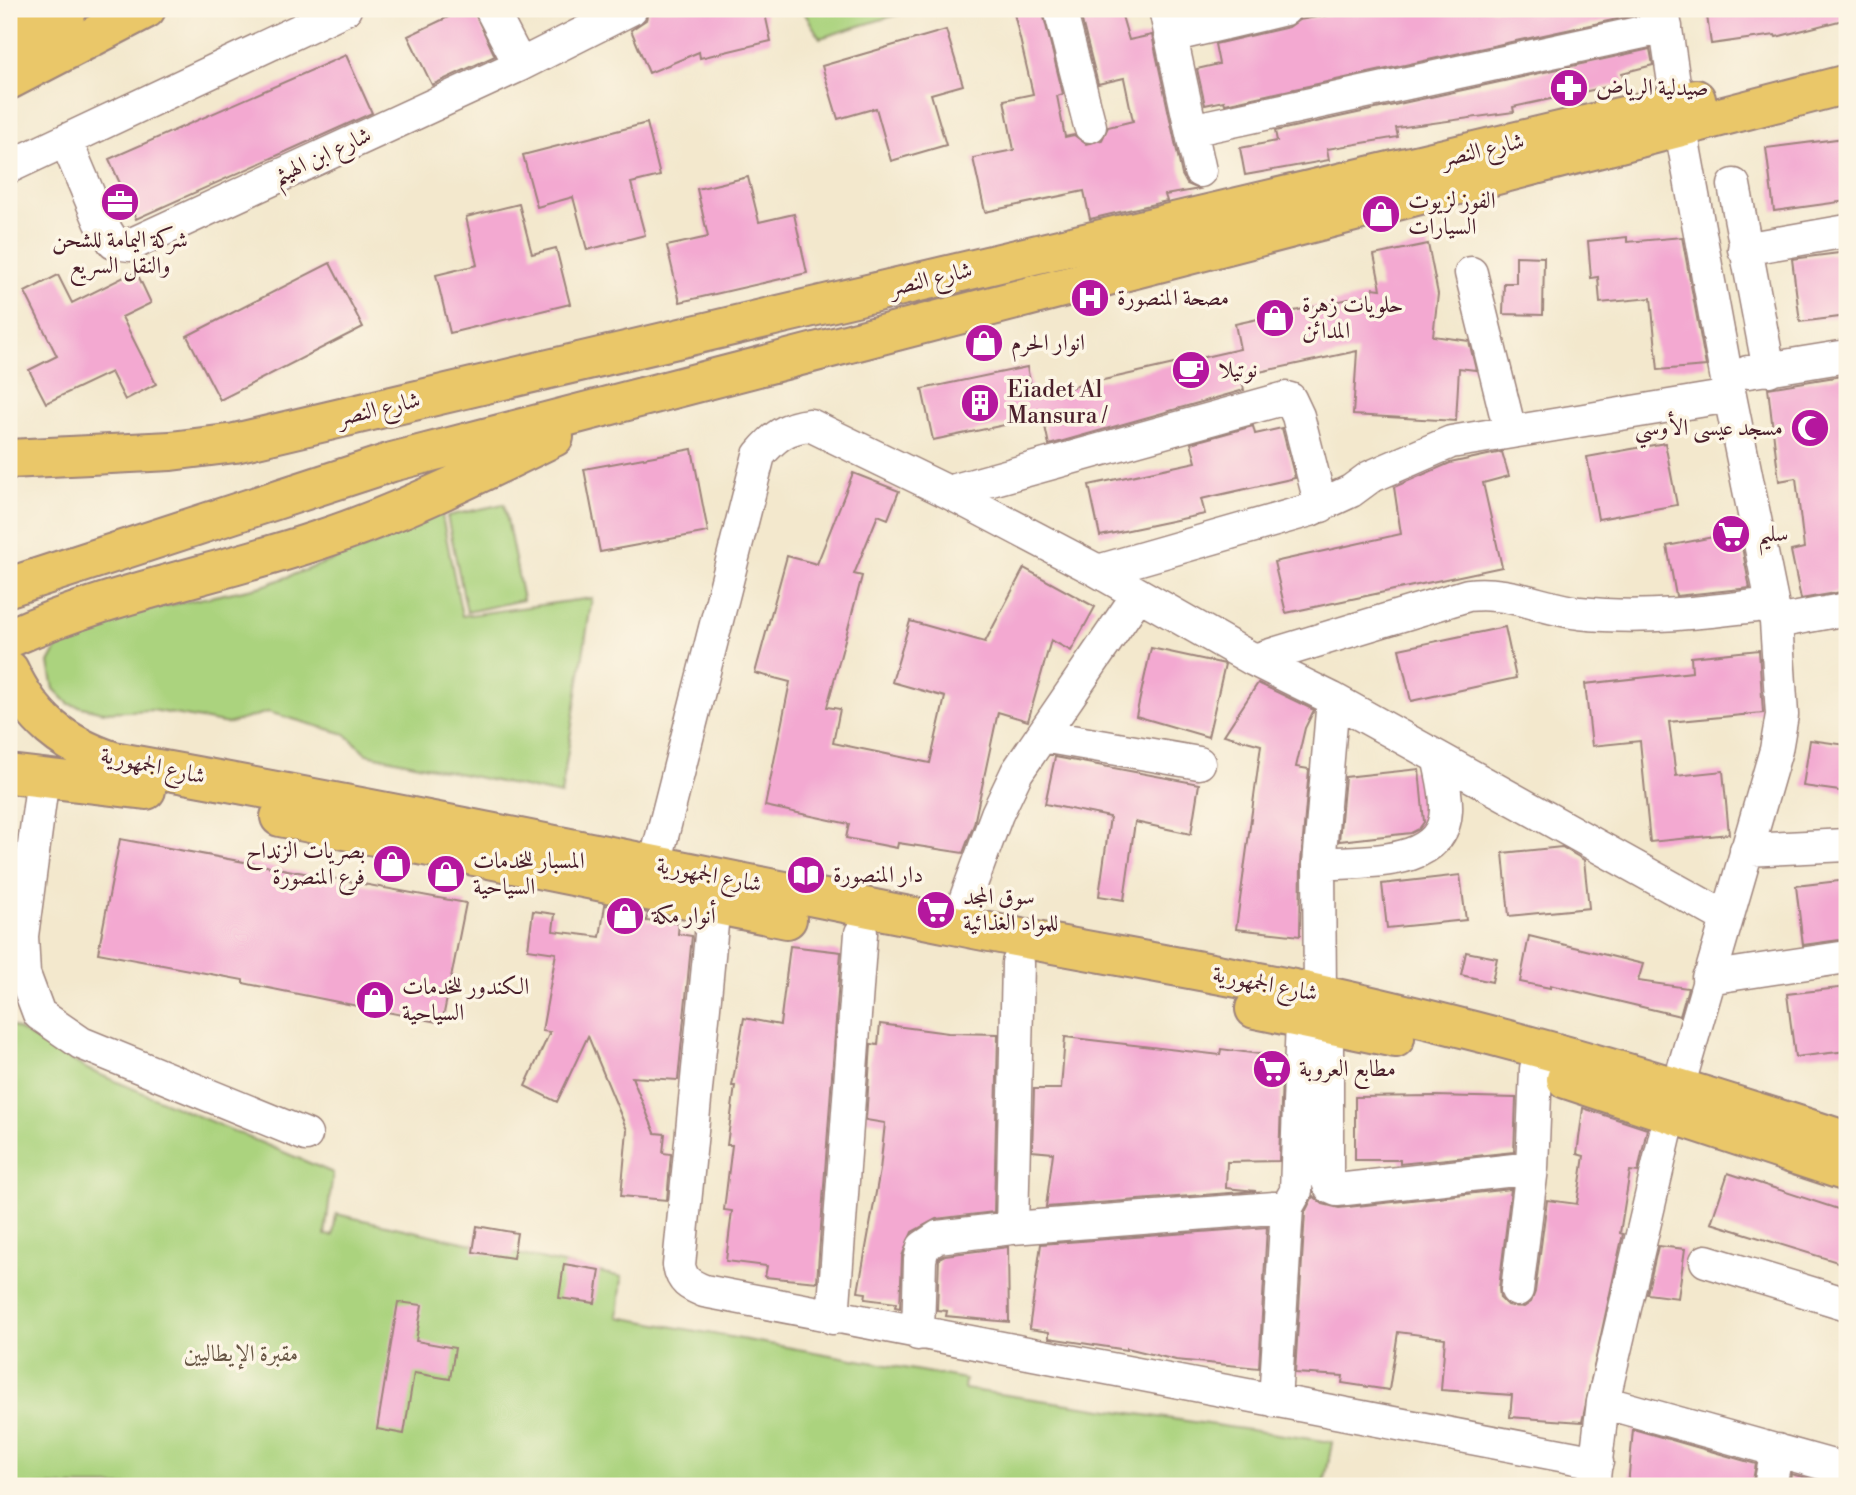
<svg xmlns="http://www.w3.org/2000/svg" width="1856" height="1495" font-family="'Libre Bodoni',Amiri,serif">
<rect width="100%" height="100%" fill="#fcf5e5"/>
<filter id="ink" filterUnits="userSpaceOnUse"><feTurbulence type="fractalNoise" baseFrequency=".0143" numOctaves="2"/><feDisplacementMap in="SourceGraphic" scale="14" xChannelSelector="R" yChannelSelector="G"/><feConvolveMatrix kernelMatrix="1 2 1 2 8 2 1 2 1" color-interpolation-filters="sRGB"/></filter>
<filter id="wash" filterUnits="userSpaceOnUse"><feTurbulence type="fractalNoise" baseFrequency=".00686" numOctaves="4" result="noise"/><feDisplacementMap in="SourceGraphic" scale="28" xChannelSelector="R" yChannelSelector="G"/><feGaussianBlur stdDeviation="1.57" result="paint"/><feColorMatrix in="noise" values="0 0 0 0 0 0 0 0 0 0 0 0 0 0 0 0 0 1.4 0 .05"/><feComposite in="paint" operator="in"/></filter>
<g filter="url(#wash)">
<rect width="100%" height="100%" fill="#f3e8cd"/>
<path fill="#abd37e" stroke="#7a7954" stroke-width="2" d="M802,9h114l-96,29z
M504,504l19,96 -56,12 -20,-96z
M441,511l21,105 130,-18 -31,197 -194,-41 -22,-20 -77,-22 -40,12 -76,-14 -49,2 -34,-8 -15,-15 -5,-26 14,-26 39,-18 161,-33 123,-46z
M9,831l8,13 -8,70z
M9,1024l80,46 244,103 -8,62 8,1 3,-22 286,63 -4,40 347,62 -1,10 368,53 -8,44h-1315z"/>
<g id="blocks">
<path fill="#f3a9d1" d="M465,9h8l22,47 -63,29 -24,-49z
M649,9h115l7,32 -71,17 -1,-6 -50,21 -18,-43 15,-10z
M1013,9h29l21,85 -6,2 8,41 9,-2 12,9 16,-4 6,-13 25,-6 -9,-43 -26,6 -19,-75h41l9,31 23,-5 30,140 5,9 12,5 -34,6 2,6 -77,18 -6,-28 -99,21 -12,-54 41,-8 -10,-50 29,-6z
M1328,9h317v4l-420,91 -1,-3 -19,4 -8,-36 22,-5 -4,-20 74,-17 10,-7 30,-5z
M1706,9h141v10l-71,18 -1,-2 -64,9z
M946,30l17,55 -32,9 15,51 -55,16 -15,-53 -38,11 -16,-53z
M1650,49l3,16 -31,8 3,10 -112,24 1,5 -118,16 2,9 -71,12 2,11 -84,15 -5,-27 37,-7 -2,-10z
M346,55l26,58 -236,106 -27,-60z
M647,123l13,53 -29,7 14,52 -58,15 -14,-53 -36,10 -14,-52z
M1845,138l2,63 -73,10 -8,-63z
M748,177l11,45 35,-8 13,59 -127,29 -13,-56 41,-9 -11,-48z
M519,204l13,50 24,-6 14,56 -120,29 -14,-58 41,-10 -11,-48z
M1627,237v5l55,-5 24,129 -48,4 -7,-72 -51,5 -2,-26 -7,1 -3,-37z
M1428,244l10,50 -5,42 36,5 7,29 -17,-2 -3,53 -103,-6 4,-64 -116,25 3,14 -195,55 -6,-28 -110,23 -11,-51 105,-22 6,29 207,-47 -5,-25 137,-30 1,-6 8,1 -7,-34z
M1847,252v64l-47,6 -8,-63z
M1516,256l28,1 -1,58 -40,-1 1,-31h12z
M330,263l33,64 -143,73 -33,-64z
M136,271l15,32 -29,14 34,67 -31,16 -14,-28 -65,31 -17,-33 28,-14 -32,-64 33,-17 14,28z
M1847,375v216l-46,8 -10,-48 13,-3 -8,-70 -17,3 -11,-93z
M1253,426l2,8 27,-6 13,50 -94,21 4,15 -105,22 -11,-51 107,-23 -5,-19z
M1665,443l12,62 -79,14 -11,-62z
M692,449l16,83 -108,20 -16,-83z
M1502,452l7,24 -26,7 19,84 -216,46 -12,-51 127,-28 -7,-47 56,-24z
M853,473l46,18 -11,28 -10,-4 -24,59 8,2 -35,131 13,2 -7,34 97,20 15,-66 -53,-15 18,-61 75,21 39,-74 71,39 -24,44 -20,-11 -23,81 -30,-9 -24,112 -11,29 -65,-10 -1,5 -51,-10 3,-14 -84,-18 25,-124 -35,-9 32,-117 30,8z
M1739,532l11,56 -74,8 -9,-50z
M1505,627l11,51 -105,23 -12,-52z
M1151,648l74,16 -17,73 -72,-21z
M1759,650l4,63 -94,9 7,54 47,-5 6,63 -79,8 -10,-101 -48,5 -7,-62 107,-12 -1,-15z
M1258,683l56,27 -9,18 -9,39 13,2 -8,93 -1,74 -64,-7 25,-184 -37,-10z
M1810,740l37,5v47l-44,-6z
M1055,757l144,27 -8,50 -56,-12 -11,78 -25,-4 11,-79 -65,-13z
M1419,769l5,53 -5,7 -8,4 -72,8 6,-64z
M120,839l346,64 -24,120 -199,-40v-3l-145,-27z
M1562,847l22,13 5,48 -80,8 -6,-63z
M1460,875l6,45 -79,8 -5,-44z
M1847,880v59l-44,6 -7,-59z
M605,905l43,8 -2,8 33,2 -1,11 14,2 -14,144 -46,-3 23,56 10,1 -2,19 8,1 -4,46 -46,-4 6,-66 -39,-94 -31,66 -32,-16 25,-54 -8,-1 14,-78 -28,-4 5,-38 22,3 -2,17 47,6z
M1529,936l114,28 -5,17 50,7 -8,28 -130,-31v3l-30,-6z
M790,946l51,6 -24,330 -52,-5 2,-11 -41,-5 6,-50 -8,-1 8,-65h-5l8,-59h-3l12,-68 36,7z
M1466,952l31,6 -5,24 -31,-7z
M1847,987v64l-52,6 -8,-63z
M880,1024l68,9 50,1 -4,178 -58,7 -24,13 -10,24 -2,52 -5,-1 1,-4 -31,-4 1,-6 -8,-1 22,-122 5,-47 -19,-3 5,-76 7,1z
M1065,1037l155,18 1,-6 54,7 -2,18h9l-3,87 -52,1 -1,26 30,3 -210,16 7,-54 -21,-2 2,-62h27z
M1434,1096l82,2 -2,54 -114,12v-4h-45v-63z
M1583,1108l64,21 -9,43 -8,-1 -10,62 3,1 -41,188 -72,-5 2,-22 -71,-5 4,-52 -47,-6 -9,58 -47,-7 1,-7 -48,-3 10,-161 8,-16 10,8 16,4 172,-19 -12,99 1,10 7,7 17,2 7,-5 4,-10 12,-92 30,4 7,-48 -7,-2z
M1728,1173l119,39v53l-136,-42z
M477,1226l40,7 -4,25 -40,-6z
M1267,1227l-8,141 -83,-8 -49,-12v2l-78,-12v-6l-20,-3 12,-85z
M1658,1246l27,3 -7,49 -31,-4z
M1008,1247l1,75 -63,-6 1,-5 -10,-1 2,-52 6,-3z
M564,1264l36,6 -5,33 -36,-5z
M398,1302l24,3 -6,36 39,7 -5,31 -36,-6 -10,61 -27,-5z
M1633,1429l123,35 -4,22h-124z
M1791,1474l32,8v4h-34z"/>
</g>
</g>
<g filter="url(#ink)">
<use href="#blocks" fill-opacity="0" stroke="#9e847c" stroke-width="2"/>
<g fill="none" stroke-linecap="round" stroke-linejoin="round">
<g stroke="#9e847c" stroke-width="35">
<path id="minor" d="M491,9l29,56
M1060,9l30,117
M1165,9l35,162
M1171,36l114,-27
M1191,130l475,-103
M66,141l34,80 14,22 16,2 390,-180 111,-56
M9,167l336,-158
M1734,185l35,185
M1744,249l103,-18
M1471,273l39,158
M1748,372l99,-16
M948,492l338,-94 4,1 8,17 23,90
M1098,571l212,-61 41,-19 19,-14 81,-35 279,-46
M1776,622l71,-13
M1254,660l214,-65c39,-5 73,13 111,18 65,7 128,-1 193,-9
M1042,736l157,27
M43,777l-21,159 2,38 15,40 42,29 225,92
M1746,850l101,-5
M655,864l104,-409c15,-18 27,-28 51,-30l138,67 150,79 156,89 79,39 392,218
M1319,864c42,-4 125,5 127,-54 1,-16 -4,-34 -7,-49
M714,904l-35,361c3,17 11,20 25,26l893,171
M956,925l41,-111 20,-42 121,-177
M1708,978l139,-21
M1320,995l-1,-131 14,-165
M1327,1025v154l3,8 7,3 195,-22
M1012,1228l6,-265
M1706,1261l141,43
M1517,1290l15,-122 4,-99
M833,1318l28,-385
M918,1334l2,-74 3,-13 15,-10 74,-9 275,-21 9,-16 6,-173
M1275,1401l12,-194
M1603,1402l244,68
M1593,1486l10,-84 67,-287 106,-365 6,-35 -6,-93 -46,-226 -49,-266 -18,-121
M1770,1486l7,-36"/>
</g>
<g stroke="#9e847c" stroke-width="42">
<path id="major" d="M9,39l59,-30
M9,80l137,-71
M9,670c23,49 53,74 104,91 281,50 561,108 841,164 123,25 247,44 369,70 178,39 351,89 524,146
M9,774l137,16
M280,817l507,102
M1255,1009l140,29
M1566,1079l281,93"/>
</g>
<g stroke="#9e847c" stroke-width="42">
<path id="highway" d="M9,459l162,-8 64,-8 1461,-344
M9,587l383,-125 1455,-378
M9,638c100,-45 207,-63 310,-98 82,-27 158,-65 235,-103"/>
</g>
<use href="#minor" stroke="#fff" stroke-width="32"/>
<use href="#major" stroke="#eac769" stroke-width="38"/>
<use href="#highway" stroke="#eac769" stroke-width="38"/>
</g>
</g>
<defs>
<g id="pharmacy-disc" transform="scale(2.0125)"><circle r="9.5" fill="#b5179e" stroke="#fcf5e5"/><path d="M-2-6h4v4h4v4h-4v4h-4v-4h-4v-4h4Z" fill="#fff"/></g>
<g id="office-disc" transform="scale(2.0125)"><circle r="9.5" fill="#b5179e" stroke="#fcf5e5"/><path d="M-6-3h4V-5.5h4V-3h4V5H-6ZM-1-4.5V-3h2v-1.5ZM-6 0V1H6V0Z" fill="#fff"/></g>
<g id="shop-disc" transform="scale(2.0125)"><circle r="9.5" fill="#b5179e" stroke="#fcf5e5"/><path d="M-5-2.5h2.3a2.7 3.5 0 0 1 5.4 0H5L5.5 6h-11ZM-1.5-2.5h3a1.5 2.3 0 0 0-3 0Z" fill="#fff"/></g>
<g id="hospital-disc" transform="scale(2.0125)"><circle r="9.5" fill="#b5179e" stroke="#fcf5e5"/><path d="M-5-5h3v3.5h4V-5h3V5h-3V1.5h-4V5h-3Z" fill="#fff"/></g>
<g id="cafe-disc" transform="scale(2.0125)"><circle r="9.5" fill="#b5179e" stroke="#fcf5e5"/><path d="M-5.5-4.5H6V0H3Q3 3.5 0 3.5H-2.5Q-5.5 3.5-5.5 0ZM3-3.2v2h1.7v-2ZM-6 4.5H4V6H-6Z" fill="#fff"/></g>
<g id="building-disc" transform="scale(2.0125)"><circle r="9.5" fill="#b5179e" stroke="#fcf5e5"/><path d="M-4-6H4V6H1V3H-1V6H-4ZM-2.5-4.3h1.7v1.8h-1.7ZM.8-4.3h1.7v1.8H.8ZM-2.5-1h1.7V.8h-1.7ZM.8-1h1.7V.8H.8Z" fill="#fff"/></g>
<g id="mosque-disc" transform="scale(2.0125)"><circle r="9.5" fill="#b5179e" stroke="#fcf5e5"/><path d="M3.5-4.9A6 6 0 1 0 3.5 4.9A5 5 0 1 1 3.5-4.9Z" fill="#fff"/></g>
<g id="supermarket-disc" transform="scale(2.0125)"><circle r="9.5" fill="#b5179e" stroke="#fcf5e5"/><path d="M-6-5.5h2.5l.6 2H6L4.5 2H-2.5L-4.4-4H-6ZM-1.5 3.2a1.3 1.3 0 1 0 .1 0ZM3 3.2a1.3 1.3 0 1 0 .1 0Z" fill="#fff"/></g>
<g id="library-disc" transform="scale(2.0125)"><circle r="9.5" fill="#b5179e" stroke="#fcf5e5"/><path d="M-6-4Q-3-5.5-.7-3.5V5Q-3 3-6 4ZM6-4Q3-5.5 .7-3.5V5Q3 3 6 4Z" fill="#fff"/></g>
</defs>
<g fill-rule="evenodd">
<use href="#pharmacy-disc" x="1569" y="88"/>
<use href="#office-disc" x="120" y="202"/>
<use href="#shop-disc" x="1381" y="214"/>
<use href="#hospital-disc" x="1090" y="298"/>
<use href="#shop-disc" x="1275" y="318"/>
<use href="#shop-disc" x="984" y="343"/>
<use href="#cafe-disc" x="1191" y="370"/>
<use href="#building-disc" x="980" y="403"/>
<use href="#mosque-disc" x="1810" y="428"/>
<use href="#supermarket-disc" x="1731" y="534"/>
<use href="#shop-disc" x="392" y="864"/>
<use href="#shop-disc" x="446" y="874"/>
<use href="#library-disc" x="806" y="875"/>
<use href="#supermarket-disc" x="936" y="910"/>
<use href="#shop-disc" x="625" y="916"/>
<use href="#shop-disc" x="375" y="1000"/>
<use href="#supermarket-disc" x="1272" y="1069"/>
</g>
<g text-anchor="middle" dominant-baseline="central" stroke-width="7" stroke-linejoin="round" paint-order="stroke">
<g font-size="23" fill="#4a1f2b" stroke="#fcf5e5" text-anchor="start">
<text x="1596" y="88">صيدلية الرياض</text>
<text x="1408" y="201">الفوز لزيوت<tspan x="1408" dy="26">السيارات</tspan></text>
<text x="120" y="240" text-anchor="middle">شركة اليمامة للشحن<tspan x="120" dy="26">والنقل السريع</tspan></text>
<text x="1117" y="298">مصحة المنصورة</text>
<text x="1302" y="305">حلويات زهرة<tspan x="1302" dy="26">المدائن</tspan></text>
<text x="1011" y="343">انوار الحرم</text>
<text x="1218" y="370">نوتيلا</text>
<text x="1007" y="390">Eiadet Al<tspan x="1007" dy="26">Mansura /</tspan></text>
<text x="1783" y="428" text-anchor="end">مسجد عيسى الأوسي</text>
<text x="1758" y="534">سليم</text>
<text x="365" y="851" text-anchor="end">بصريات الزنداح<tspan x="365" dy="26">فرع المنصورة</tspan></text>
<text x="473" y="861">المسبار للخدمات<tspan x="473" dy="26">السياحية</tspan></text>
<text x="833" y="875">دار المنصورة</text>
<text x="963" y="897">سوق المجد<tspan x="963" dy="26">للمواد الغذائية</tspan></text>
<text x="652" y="916">أنوار مكة</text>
<text x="402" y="987">الكندور للخدمات<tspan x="402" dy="26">السياحية</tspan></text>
<text x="1299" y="1069">مطابع العروبة</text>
</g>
<g font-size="23" fill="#4a1f2b" stroke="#fcf5e5">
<text transform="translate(1483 150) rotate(-13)">شارع النصر</text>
<text transform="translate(322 156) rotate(-25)">شارع ابن الهيثم</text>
<text transform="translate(931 279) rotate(-13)">شارع النصر</text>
<text transform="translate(379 409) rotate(-13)">شارع النصر</text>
<text transform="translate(153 766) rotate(12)">شارع الجمهورية</text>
<text transform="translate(709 875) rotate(11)">شارع الجمهورية</text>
<text transform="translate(1265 984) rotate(11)">شارع الجمهورية</text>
</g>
<g font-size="23" fill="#675544" stroke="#fcf5e5">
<text x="241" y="1354">مقبرة الإيطاليين</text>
</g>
</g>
<rect width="1856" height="1495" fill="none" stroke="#fcf5e5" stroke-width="35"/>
</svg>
